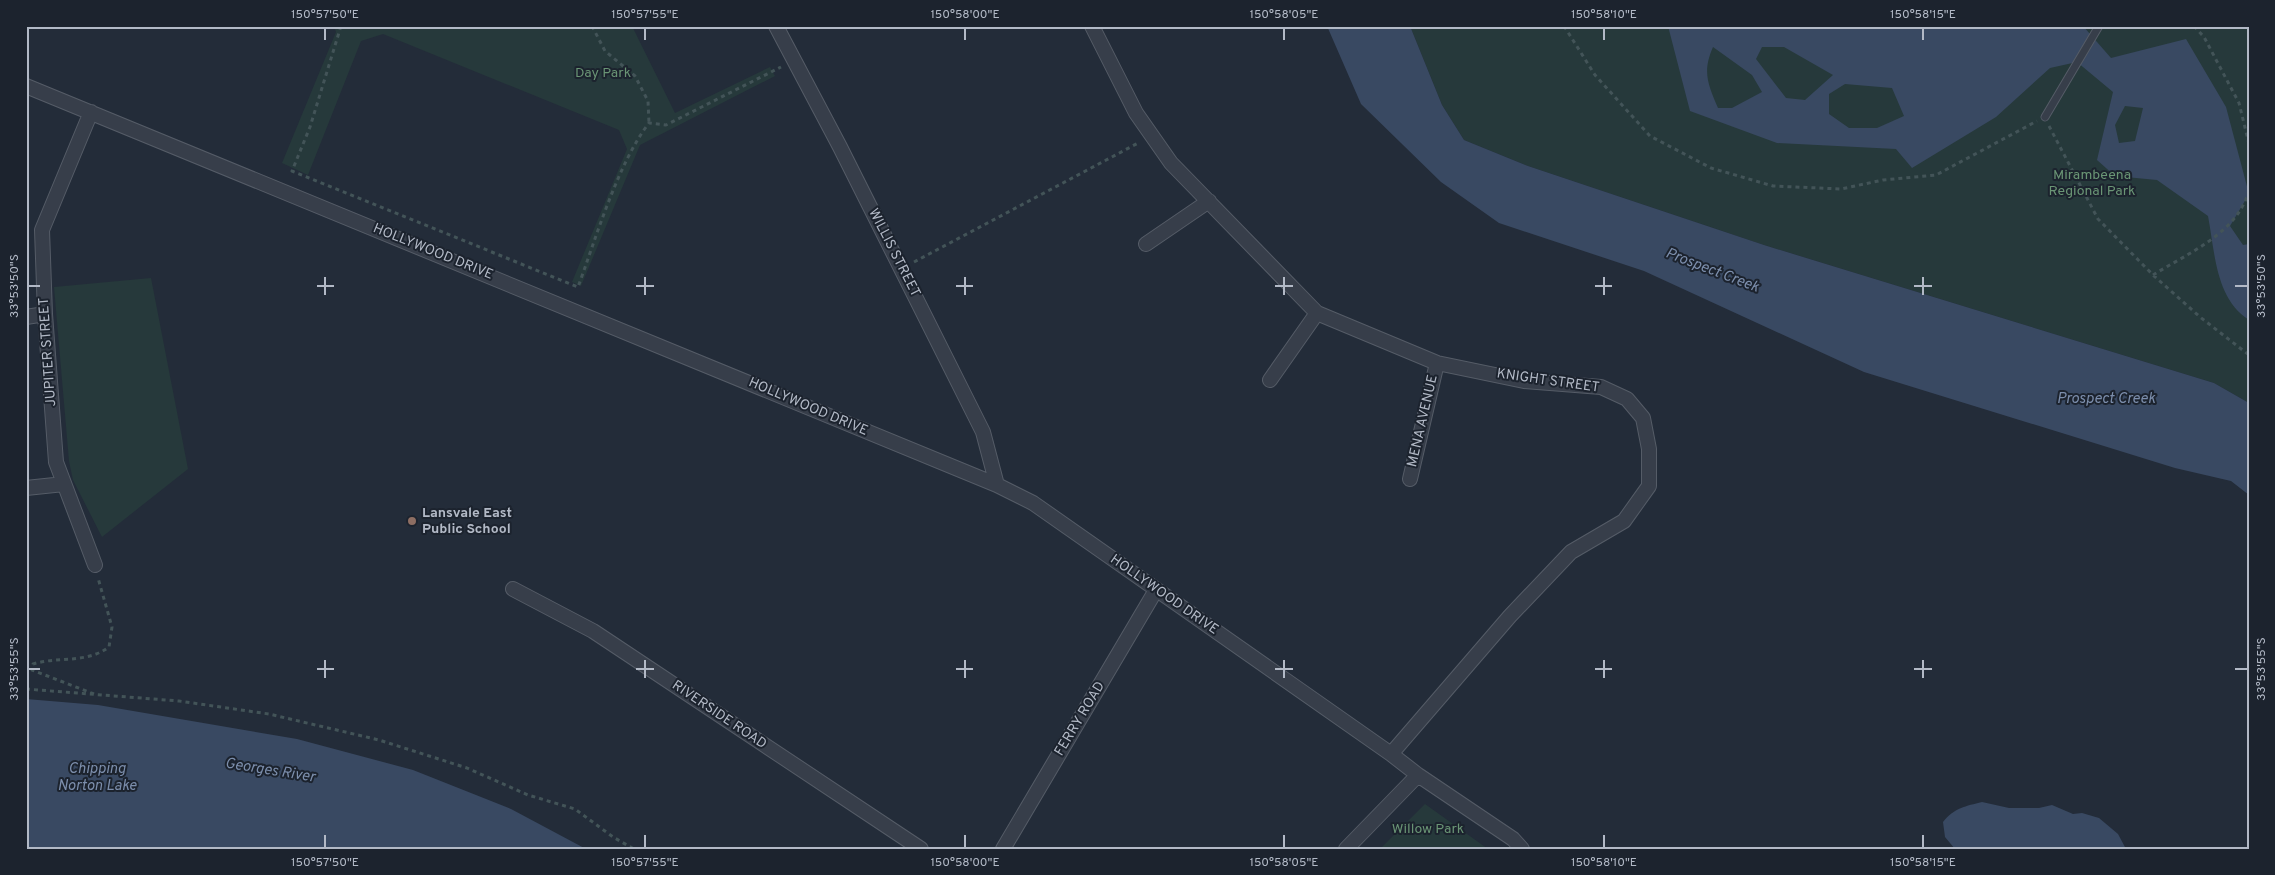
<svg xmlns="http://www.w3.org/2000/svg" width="2275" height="875" font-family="Overpass,sans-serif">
<rect width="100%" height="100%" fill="#232c39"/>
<path fill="#26393b" d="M334,26h298l43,87 95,-46 5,9 -135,69 -59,141 -9,-4 55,-133 -8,-19 -236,-96 -22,7 -53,134 -26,-12 54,-131z
M1410,26h839v377l-35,-20 -450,-138 -236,-79 -64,-26 -22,-35z
M151,278l37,191 -86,68 -29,-57 -4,-19 -15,-174z
M1425,804l63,45h-108z"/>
<path fill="#394962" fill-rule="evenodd" d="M1327,26h83l32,79 22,35 64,26 236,79 450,138 35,20v92l-18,-14 -56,-13 -311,-96 -220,-101 -145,-48 -58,-41 -80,-78z
M1668,26h415l28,32 75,-19 40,68 23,87 -19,32 13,19 6,-1v76c-34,-22 -34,-68 -41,-104l-51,-36 -42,-4 -18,-16 16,-68 -36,-30 -27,6 -54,49 -84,51 -16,-19 -119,-6 -87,-32zM1713,47l39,28 10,17 -30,16h-14c-10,-24 -16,-36 -5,-61zM1762,47h22l49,28 -28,25 -19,-2 -30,-39zM1845,84l47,4 12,28 -27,12h-28l-20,-14v-20zM2125,106l18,2 -8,33 -16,2 -4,-18z
M26,699l72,6 199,34 116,31 98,39 75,40h-560z
M1982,802l27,6h30l13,-3 21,9 9,-1 17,5 19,16 8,15h-171l-10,-12 -2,-15c11,-14 23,-16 39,-20z"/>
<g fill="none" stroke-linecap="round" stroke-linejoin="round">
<g stroke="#555c67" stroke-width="9">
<path id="service" d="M2045,117l54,-91"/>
</g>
<g stroke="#555c67" stroke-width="16">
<path id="minor" d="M776,26l64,121 143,285 14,53
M1092,26l44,87 35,50 146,150 120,50 87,18 77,6 26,12 16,19 6,31v37l-25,35 -53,31 -61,64 -119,138
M26,86l971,399 36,18 358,251 27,21 95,64 9,10
M91,112l-49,118 3,84 11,148 39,103
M1146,244l63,-43
M26,317l19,-3
M1270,380l47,-67
M1410,479l27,-116
M26,488l38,-4
M513,589l80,42 328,218
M1003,849l153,-259
M1346,849l72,-74"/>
</g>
<path stroke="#435458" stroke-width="3" stroke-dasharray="4 4" stroke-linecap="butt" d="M341,26l-31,101 -18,44 286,116c18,-49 40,-124 71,-164l17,2 115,-58
M592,26l13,25 30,25 13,25 1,22
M1564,26l31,49 55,61 61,32 62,18 68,3 42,-9 53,-5 101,-54
M2194,26l10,11 35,66 10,41
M26,63h2
M2049,126l49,93 55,56 47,42 49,38
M914,262l226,-120
M2153,275c35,-22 85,-42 96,-85
M26,689l153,12 90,13 110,26 88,28 61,27 47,14 38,28 21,12
M94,694l-62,-24 1,-6c26,-8 53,0 76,-17l3,-20 -14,-49"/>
<use href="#service" stroke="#373e4a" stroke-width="7"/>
<use href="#minor" stroke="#373e4a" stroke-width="14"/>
</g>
<path fill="none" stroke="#b2b9c6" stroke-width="2" d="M325,28v12M645,28v12M965,28v12M1284,28v12M1604,28v12M1923,28v12M325,277v18M645,277v18M965,277v18M1284,277v18M1604,277v18M1923,277v18M28,286h12M317,286h17M636,286h18M956,286h17M1275,286h18M1595,286h17M1914,286h18M2235,286h13M325,660v18M645,660v18M965,660v18M1284,660v18M1604,660v18M1923,660v18M28,669h12M317,669h17M636,669h18M956,669h17M1275,669h18M1595,669h17M1914,669h18M2235,669h13M325,835v13M645,835v13M965,835v13M1284,835v13M1604,835v13M1923,835v13"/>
<circle fill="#8d6e63" stroke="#1c232e" stroke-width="2" cx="412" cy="521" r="5"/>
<g text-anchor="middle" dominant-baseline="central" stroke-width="4" stroke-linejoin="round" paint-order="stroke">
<g font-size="14" fill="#6a9575" stroke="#1c232e">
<text x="603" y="73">Day Park</text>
<text x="2092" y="175">Mirambeena<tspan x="2092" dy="16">Regional Park</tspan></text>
<text x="1428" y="829">Willow Park</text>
</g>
<g font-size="14" fill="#b2b9c6" stroke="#1c232e">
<text transform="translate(433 252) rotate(22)">HOLLYWOOD DRIVE</text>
<text transform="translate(894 253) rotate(63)">WILLIS STREET</text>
<text transform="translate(48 352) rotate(-94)">JUPITER STREET</text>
<text transform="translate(1548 381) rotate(8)">KNIGHT STREET</text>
<text transform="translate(808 407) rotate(23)">HOLLYWOOD DRIVE</text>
<text transform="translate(1423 421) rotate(-77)">MENA AVENUE</text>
<text transform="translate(1164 595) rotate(35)">HOLLYWOOD DRIVE</text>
<text transform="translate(719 715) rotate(34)">RIVERSIDE ROAD</text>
<text transform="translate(1080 719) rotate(-59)">FERRY ROAD</text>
</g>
<g font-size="14" font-weight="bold" fill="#b2b9c6" stroke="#1c232e" text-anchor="start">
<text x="422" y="513">Lansvale East<tspan x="422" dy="16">Public School</tspan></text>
</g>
<g font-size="15" font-style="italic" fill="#7c8eac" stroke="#1c232e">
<text transform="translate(1712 271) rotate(21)">Prospect Creek</text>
<text x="2106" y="399">Prospect Creek</text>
<text x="97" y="769">Chipping<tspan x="97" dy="17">Norton Lake</tspan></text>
<text transform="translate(270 771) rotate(9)">Georges River</text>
</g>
</g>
<rect width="2275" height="875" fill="none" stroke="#1c232e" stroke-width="55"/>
<rect x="28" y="28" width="2220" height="820" fill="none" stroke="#b2b9c6" stroke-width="2"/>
<g font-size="12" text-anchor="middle" fill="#b2b9c6">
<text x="325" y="18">150°57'50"E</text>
<text x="645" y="18">150°57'55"E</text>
<text x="965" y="18">150°58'00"E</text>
<text x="1284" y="18">150°58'05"E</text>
<text x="1604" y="18">150°58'10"E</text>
<text x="1923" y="18">150°58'15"E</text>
<text transform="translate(14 286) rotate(-90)" y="4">33°53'50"S</text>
<text transform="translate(2261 286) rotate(-90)" y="4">33°53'50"S</text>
<text transform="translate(14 669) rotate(-90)" y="4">33°53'55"S</text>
<text transform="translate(2261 669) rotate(-90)" y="4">33°53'55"S</text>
<text x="325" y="866">150°57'50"E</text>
<text x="645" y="866">150°57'55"E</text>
<text x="965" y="866">150°58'00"E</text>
<text x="1284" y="866">150°58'05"E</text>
<text x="1604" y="866">150°58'10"E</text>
<text x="1923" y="866">150°58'15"E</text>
</g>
</svg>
